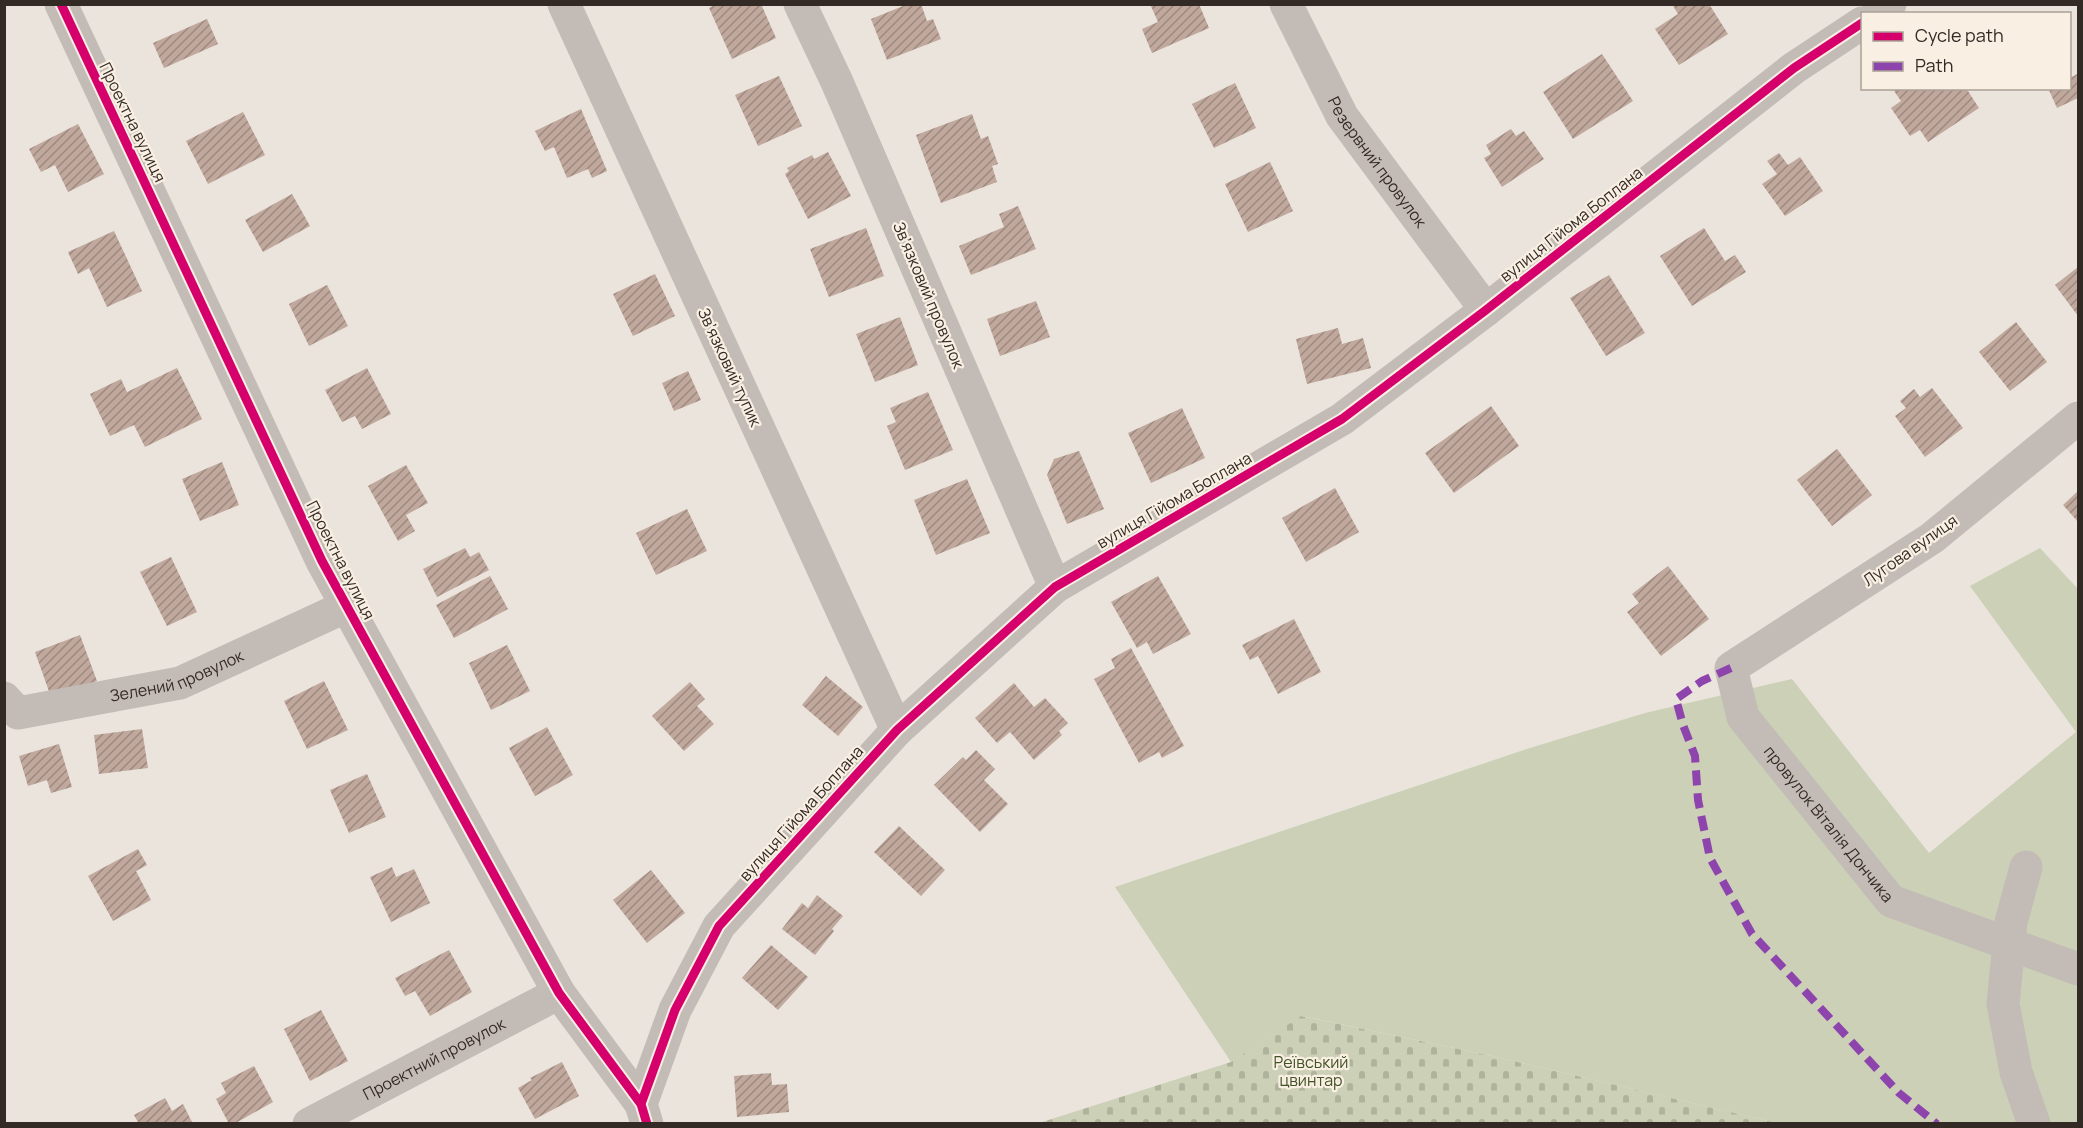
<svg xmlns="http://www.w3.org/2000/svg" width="2083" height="1128" font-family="Manrope,sans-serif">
<defs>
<pattern id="cemetery-stones" width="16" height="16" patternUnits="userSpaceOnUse" patternTransform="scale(1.5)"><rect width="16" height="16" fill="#cbd0b6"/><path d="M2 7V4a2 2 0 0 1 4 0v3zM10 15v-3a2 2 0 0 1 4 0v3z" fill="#afb39c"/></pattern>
<pattern id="building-hatch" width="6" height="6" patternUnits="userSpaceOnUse" patternTransform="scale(1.5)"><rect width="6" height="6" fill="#c0a89d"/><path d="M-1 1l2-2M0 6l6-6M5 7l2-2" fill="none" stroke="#9d8980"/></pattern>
</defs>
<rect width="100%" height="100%" fill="#ebe4dc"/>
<path fill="#cbd0b6" d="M2040,548l38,41v534h-301l-285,-67 -190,-40 -71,46 -116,-175 415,-139 115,-35 147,-34 137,174 147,-121 -106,-146z"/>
<path fill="url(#cemetery-stones)" d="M1301,1016l191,40 285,67h-738l192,-61z"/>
<path fill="url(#building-hatch)" d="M716,4h45l15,34 -44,21 -23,-51z
M908,4h13l6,17 6,-2 8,20 -54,21 -16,-41z
M1150,4h49l10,24 -57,25 -10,-24 16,-7z
M1672,4h37l19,30 -49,31 -24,-36 23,-15z
M207,19l11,25 -54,24 -11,-25z
M1602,54l31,47 -60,38 -30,-47z
M2077,74l1,24 -21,10 -9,-20h22v-10z
M779,76l23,50 -44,20 -23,-51z
M1235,83l21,45 -42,20 -22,-44z
M1898,88h68l13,20 -51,34 -8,-12 -10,6 -19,-28 10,-7 -7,-10z
M581,109l26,62 -15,7 -4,-9 -21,9 -13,-31 -9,4 -10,-20z
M243,112l22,43 -57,29 -22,-43z
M972,114l9,25 7,-3 10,28 -6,2 5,16 -56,21 -25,-68z
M78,124l26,50 -36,18 -13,-27 -14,7 -12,-23z
M1511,129l5,7 8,-5 20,28 -42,28 -18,-29 7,-4 -5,-9z
M828,152l23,44 -43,23 -23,-45 4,-3 -2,-3 25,-13 2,4z
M1779,153l9,12 12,-8 23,34 -38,25 -23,-32 15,-10 -10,-13z
M1270,162l23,49 -45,21 -23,-48z
M292,194l18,32 -47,26 -18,-32z
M1018,206l18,43 -65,26 -12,-29 45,-19 -5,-13z
M866,228l18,48 -55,21 -19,-48z
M1704,228l21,33 10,-6 11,17 -54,34 -32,-50z
M114,231l28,60 -35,16 -18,-39 -11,6 -10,-22z
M2078,267v49l-23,-31z
M655,274l20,42 -42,20 -20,-42z
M1609,275l36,58 -39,23 -36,-58z
M327,285l21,41 -39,20 -20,-42z
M1036,301l14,36 -50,19 -13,-37z
M900,317l18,48 -43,17 -19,-48z
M2016,322l31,40 -37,29 -31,-39z
M1338,328l4,16 21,-6 8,30 -64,16 -11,-45z
M177,368l25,51 -57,28 -11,-22 -24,11 -20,-42 31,-15 6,13z
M367,368l24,46 -29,15 -7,-13 -13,6 -17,-32z
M688,371l13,29 -27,11 -12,-28z
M1932,388l31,40 -38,29 -30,-41 11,-8 -6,-7 14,-12 6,8z
M928,392l25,58 -48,20 -18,-44 9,-4 -6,-14z
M1491,406l28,40 -65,47 -29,-40z
M1182,408l23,50 -54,25 -23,-50z
M1837,449l35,46 -40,31 -35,-46z
M1079,451l25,58 -37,15 -20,-49 7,-16z
M222,462l17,43 -39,16 -18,-42z
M406,465l22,38 -22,12 9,16 -17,10 -30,-55z
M967,479l23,54 -54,22 -22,-55z
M1335,488l24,44 -53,30 -24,-44z
M2078,491v31l-15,-17z
M687,509l20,42 -51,24 -20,-42z
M465,548l5,9 9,-5 10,18 -52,27 -14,-28z
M171,557l26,55 -30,14 -27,-54z
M1668,566l41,53 -48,37 -34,-44 12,-9 -7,-9z
M490,576l18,33 -54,29 -18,-33z
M1158,576l33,58 -38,20 -6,-12 -10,6 -26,-46z
M1294,619l27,53 -43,22 -20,-38 -8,4 -8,-15z
M80,635l17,46 -46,16 -16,-45z
M507,645l23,46 -39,19 -22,-47z
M1131,648l53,98 -22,12 -3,-6 -20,11 -45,-84 21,-11 -4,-9z
M826,676l37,31 -25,29 -36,-31z
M324,681l24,49 -41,19 -23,-48z
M690,682l15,17 -8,7 17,18 -30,27 -32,-35z
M1014,683l20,24 11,-9 23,25 -9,8 3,4 -28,25 -24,-28 -13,11 -22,-25z
M547,727l26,48 -38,21 -26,-48z
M142,729l6,39 -49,6 -5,-39z
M59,744l13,43 -21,6 -4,-13 -19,6 -9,-30z
M976,750l19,19 -11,11 24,24 -28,28 -46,-47 29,-28 3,3z
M367,774l19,43 -37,16 -19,-43z
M899,826l46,44 -24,26 -47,-44z
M138,849l9,16 -11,6 15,29 -38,21 -25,-45z
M392,867l4,10 18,-8 16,34 -39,19 -21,-45z
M651,870l34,43 -38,30 -34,-43z
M817,895l26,21 -11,13 2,2 -19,24 -33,-26 20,-26 6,5z
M771,945l37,32 -30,33 -36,-32z
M449,950l23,42 -42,24 -15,-25 -10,5 -10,-18z
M321,1010l27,51 -38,20 -26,-52z
M562,1062l17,34 -44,23 -17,-31 14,-8 -2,-2z
M254,1066l19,36 -39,22h-5l-13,-25 10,-6 -5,-10z
M771,1073l1,12 15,-1 2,28 -52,5 -3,-41z
M165,1098l7,13 11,-7 10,20h-54l-5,-9z"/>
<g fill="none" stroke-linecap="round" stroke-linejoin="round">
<g stroke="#c3bcb6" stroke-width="33">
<path d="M61,4l261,557 237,432 82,111"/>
<path d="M564,4l333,726"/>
<path d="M800,4l37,78 218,505"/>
<path id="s1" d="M1286,4l56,112 144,194"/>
<path d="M1877,14l13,-10"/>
<path id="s2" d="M2078,418l-146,120 -201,130 12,49 148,184 187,68"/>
<path id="s3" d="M4,698l14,15 162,-30 167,-77"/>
<path d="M2026,867l-15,55 -8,82 13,68 18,52"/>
<path id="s4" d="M309,1124l250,-131"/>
<path d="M647,1124l-6,-20 34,-94 44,-84 178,-196 158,-143 287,-168 144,-109 308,-242 68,-45"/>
</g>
<path stroke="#8e44ad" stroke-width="8" stroke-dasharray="15 8" stroke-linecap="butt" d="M1731,668l-29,13 -26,18 7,26 12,31 3,44 12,58 42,76 147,159 38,31"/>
<g stroke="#f9efe2" stroke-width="13">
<path id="cycleway" d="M61,4l261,557 237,432 82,111
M647,1124l-6,-20 34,-94 44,-84 178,-196 158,-143 287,-168 144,-109 308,-242 68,-45"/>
</g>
<use href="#cycleway" stroke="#d6006c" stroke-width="9"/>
</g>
<g text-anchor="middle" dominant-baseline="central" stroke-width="4.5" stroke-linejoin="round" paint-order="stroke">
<g font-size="16" fill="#342a25" stroke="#f9efe2">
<text transform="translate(133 122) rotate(64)">Проектна вулиця</text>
<text stroke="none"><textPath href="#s1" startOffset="183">Резервний провулок</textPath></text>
<text transform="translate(1571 224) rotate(-38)">вулиця Гійома Боплана</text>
<text transform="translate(929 295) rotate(67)">Звʼязковий провулок</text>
<text transform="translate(730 367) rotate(65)">Звʼязковий тупик</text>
<text transform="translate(1174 500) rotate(-30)">вулиця Гійома Боплана</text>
<text transform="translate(1910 550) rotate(-35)">Лугова вулиця</text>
<text transform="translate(341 560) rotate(63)">Проектна вулиця</text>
<text stroke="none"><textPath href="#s3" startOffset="184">Зелений провулок</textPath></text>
<text transform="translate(801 813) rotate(-48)">вулиця Гійома Боплана</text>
<text stroke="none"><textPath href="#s2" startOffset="616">провулок Віталія Дончика</textPath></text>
<text stroke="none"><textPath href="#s4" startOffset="141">Проектний провулок</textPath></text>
</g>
<g font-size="16" fill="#425328" stroke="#f9efe2">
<text x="1311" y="1062">Реївський<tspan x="1311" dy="18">цвинтар</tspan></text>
</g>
</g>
<rect width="2083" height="1128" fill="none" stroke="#342a25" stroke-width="12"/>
<rect x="1861" y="12" width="210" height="78" fill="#f9efe2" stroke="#aaa096" stroke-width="1.5"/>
<rect x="1873" y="32" width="30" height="9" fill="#d6006c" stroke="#aaa096" stroke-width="1.5"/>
<text x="1915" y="42" font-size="18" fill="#342a25">Cycle path</text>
<rect x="1873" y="62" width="30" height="9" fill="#8e44ad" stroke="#aaa096" stroke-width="1.5"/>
<text x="1915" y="72" font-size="18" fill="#342a25">Path</text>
</svg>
